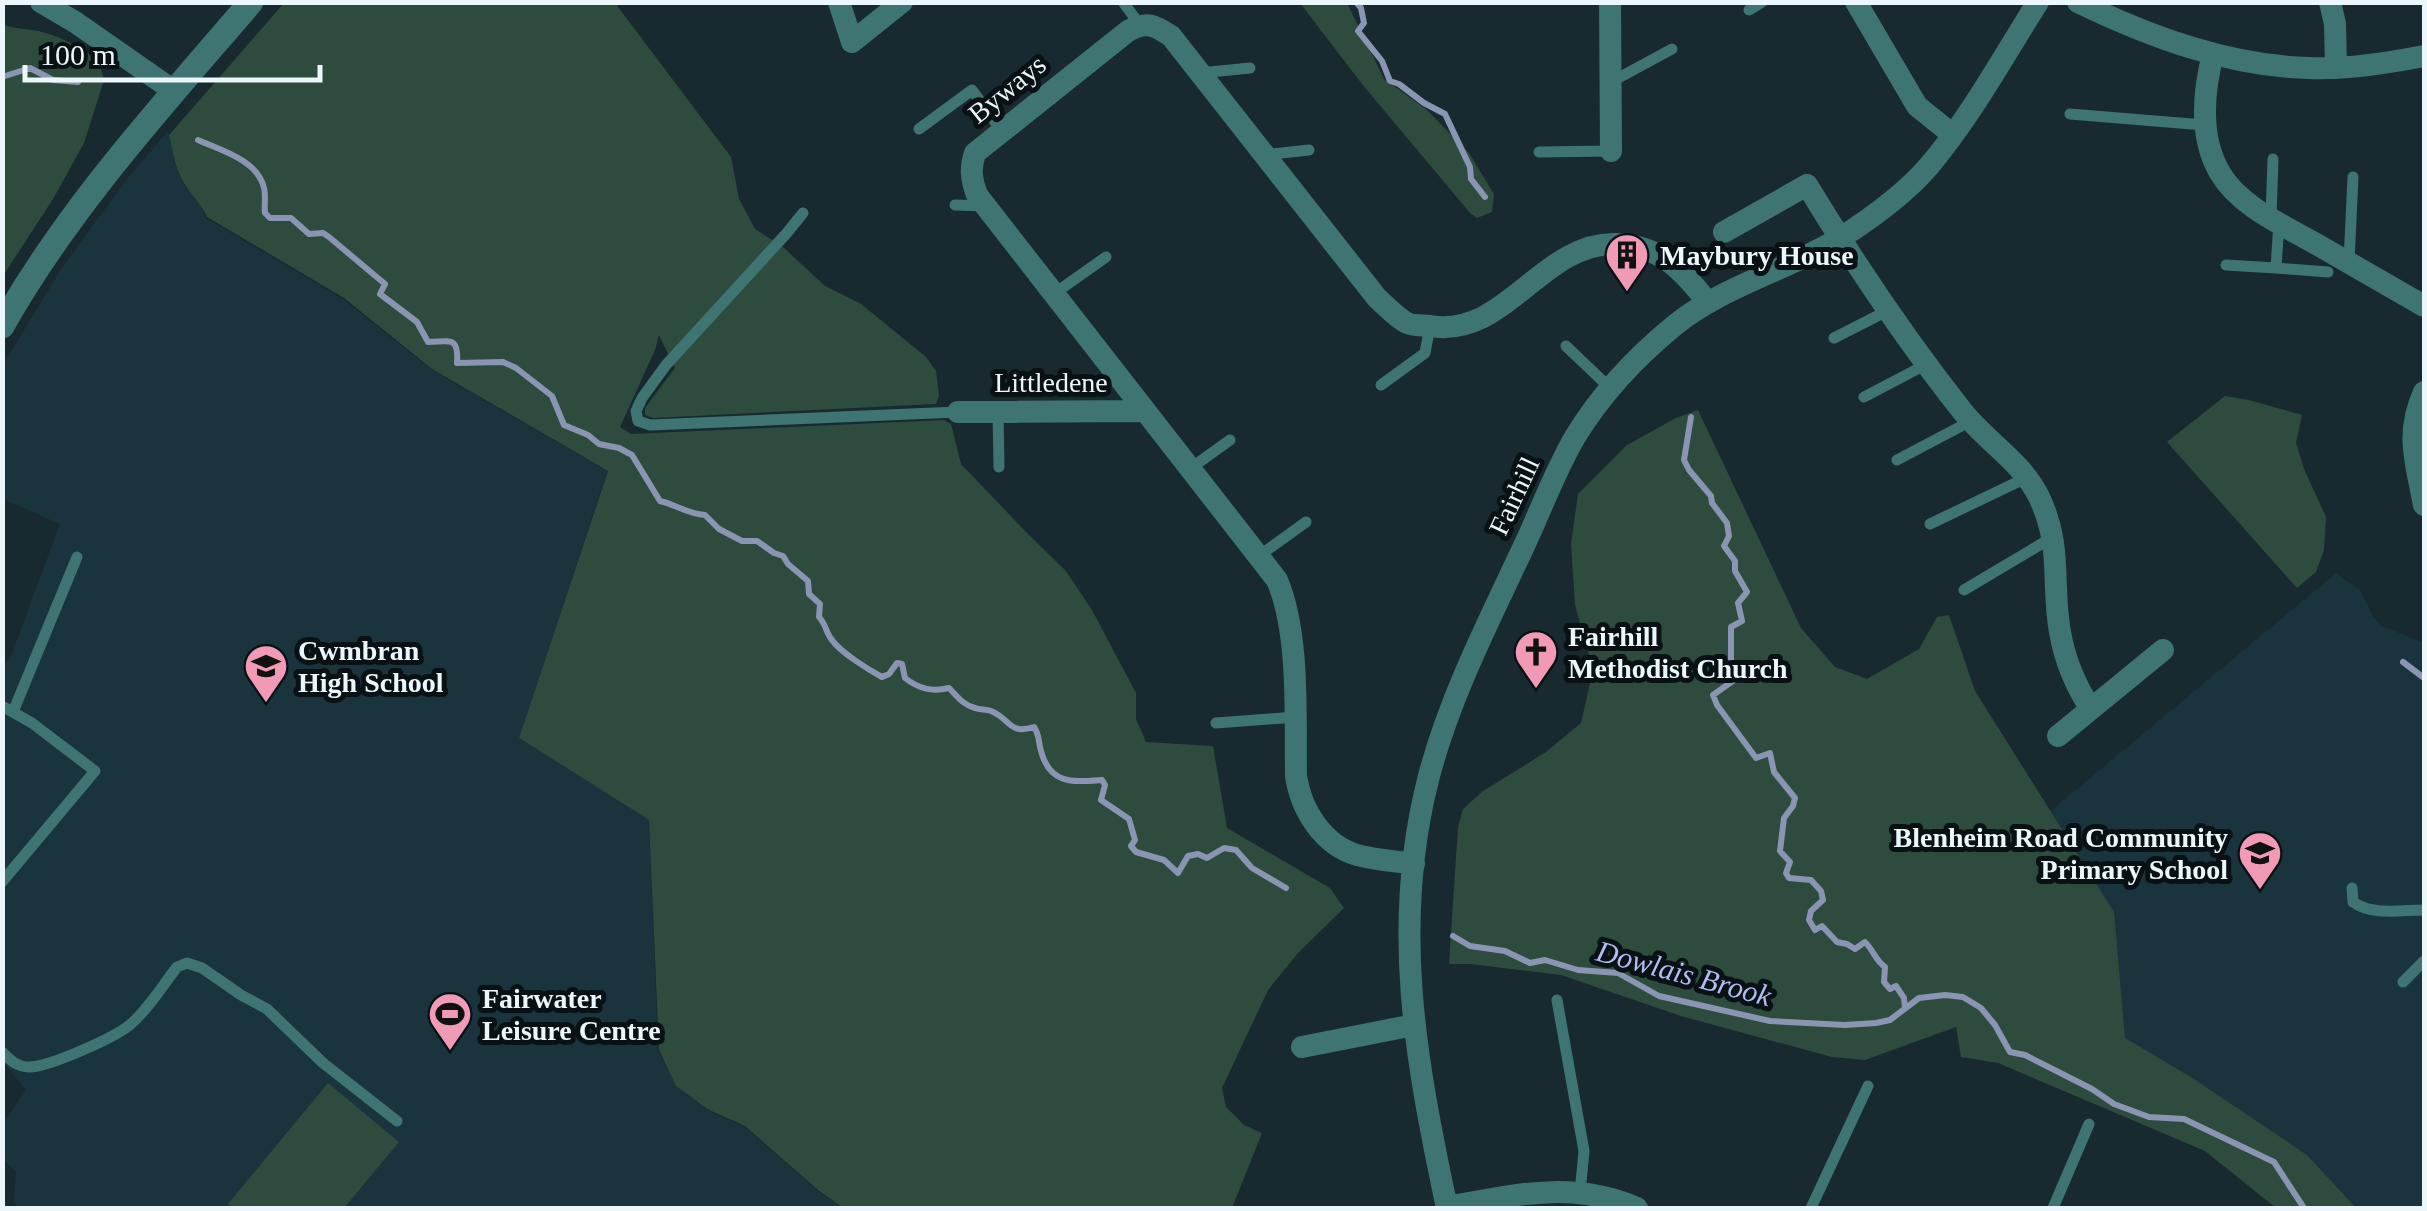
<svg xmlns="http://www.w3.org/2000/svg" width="2427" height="1211" font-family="'Times New Roman',serif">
<rect width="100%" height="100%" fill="#182a30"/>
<path fill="#19343c" d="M168,131l10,42 8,15 12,12 8,18 137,81 89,71 175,101 -88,267 130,82 9,231 18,35 31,24 38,17 73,64 24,17h-823l-5,-6 2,-30 -14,-14 1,-35 23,-33 -23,-28 -1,-393 9,-13 49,-132 -57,-25v-134l58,-96 69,-94z
M2336,573l24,17 13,27 9,9 42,17v565h-112l-173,-96 -91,-299z"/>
<path fill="#2d4c3d" d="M284,3h331l116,154 8,42 16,30 28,18 42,39 36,18 65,53 10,14 3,25 -3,8 -283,14 -8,-3v-7l30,-40 -16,-33 -4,15 -35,77 11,7 313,-14 7,4 10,40 67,70 38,37 26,39 44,83v26l10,23 67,4 14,82 103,60 14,20 -46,45 -30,37 -46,98 4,19 18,18 18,8 -30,75h-389l-25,-18 -73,-64 -38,-17 -31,-23 -17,-36 -10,-230 -130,-82 89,-267 -176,-102 -88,-71 -137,-81c-7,-15 -15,-21 -23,-34 -9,-14 -11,-32 -15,-48z
M1300,3h47l37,76 42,30 43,44 25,41 -2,18 -15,6 -7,-5 -108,-129z
M3,24c12,6 25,4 39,8 21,5 38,16 57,28l5,20 -20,63 -31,56 -50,77z
M2225,396l24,4 53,15 -6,28 8,26 22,48 -2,33 -8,22 -19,16 -130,-146z
M1698,410l103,218 34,39 32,12 52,-30 18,-32 12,-2 26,76 139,221 11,126 69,41 113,76 49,53h-80l-71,-57 -207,-88 -37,-6 -5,-30 -91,33 -33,-3 -151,-41 -120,-41 -91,-11h-21l9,-137 5,-18 20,-18 63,-39 35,-29 12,-53 -18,-65 -4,-61 7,-50 49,-49 49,-27z
M328,1083l71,59 -55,66h-110l-6,-4z"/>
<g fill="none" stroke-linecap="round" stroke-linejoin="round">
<path stroke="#8a94b3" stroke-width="6" d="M1356,2l5,6 3,15 -6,8 24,30 8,20 9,3 25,19 21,11 25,53 1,12 14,18
M2,77l28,-9 23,12 25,2
M198,140c22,10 60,20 66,48 2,7 0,17 1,25l5,5h21l18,16 14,-1 6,4 56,47 -5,10 37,28 11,20c21,0 31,-7 29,21l46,-1 13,6 36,28 12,29 24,10 11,9 20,4 13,7 28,46c17,4 27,13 45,14l14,14 23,12h15l17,12 9,3 5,8 20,17 1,13 11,10 -1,13c7,7 7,16 13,23 8,12 37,30 50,37l7,-3 8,-11 5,1 3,14c14,11 27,14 44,10 8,8 14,17 26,20 5,2 11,1 16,3 20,8 17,24 43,16 6,9 4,14 7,24 9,34 32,31 61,29l3,5 -4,15 28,19 6,21 -4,6 5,6 28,8 14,13 10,-17 10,-2 9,4 17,-10 12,2 16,18 34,20
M1691,417l-7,43 5,10 22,26 1,7 15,20 2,13 -5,10 11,15v10l12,21 -9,11 4,18 -11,6v35l6,16 -24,17 4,10 39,53 14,-5 4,19 21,26 -2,8 -9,12 -4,33 10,11 -4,11 3,5 22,2 10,11 2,9 -12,11 -2,9 6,10 7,-4 15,16 10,2 8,5 10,-7c9,9 10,18 20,25l-1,15 6,7 6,-3 8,12 1,10
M2403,662l21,16
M1453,936l17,10 35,5 25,12 15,-3 33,10 40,3 41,23 111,25 75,4 31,-2 14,-3 29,-22 26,-3 18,2 18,11 14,17 15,27 15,3 67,34 22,15 35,13 35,2 90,43 30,46"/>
<path stroke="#3e7471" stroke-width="11" d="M1123,2l17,23
M1749,10l13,-8
M1200,73l50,-5
M1611,82l61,-33
M2070,114l134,11
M919,129l53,-39 29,40
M1539,152l72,-1
M1264,155l45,-5
M955,205l30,1
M803,213l-17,21 -120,131 -24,33 -6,13 2,10 12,4 308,-13
M2271,217l2,-58
M2349,262l4,-85
M2226,265l50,3 3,-46
M2276,268l52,4
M1055,293l51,-36
M1834,338l53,-27
M1566,346l44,42
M1381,385l44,-32 5,-27
M1864,397l63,-33
M998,412l1,55
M1897,460l74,-39
M1191,468l39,-28
M1930,524l98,-47
M1259,556l47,-34
M1964,590l89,-53
M2,706l30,17 63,48 -93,111
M13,712l64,-155
M1216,723l79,-6
M2352,888l1,14c19,14 49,8 71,8
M2403,982l21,-21
M1557,1000l27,151 -4,42
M2,1052c8,8 15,15 27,15 20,0 88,-30 103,-44 17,-15 31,-38 45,-56l10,-4 15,5 39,27 26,14 56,54 74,58
M1811,1208l57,-122
M2053,1208l36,-84"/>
<path stroke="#3e7471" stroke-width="22" d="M41,2l34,20 99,69
M839,2l13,40 50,-40
M1610,2l1,149
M1856,2l61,104 36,29
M2078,2c72,35 151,64 231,66 37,2 79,-5 115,-12
M2330,2l5,22 1,44
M2213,54c-10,39 -14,83 7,119 20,34 65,53 98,72 36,21 71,41 106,61
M1724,232l83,-47c48,79 99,155 156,227 24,30 59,50 76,85 24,50 12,86 21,135 5,29 15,53 31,77l72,-59
M2424,392c-19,42 -8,70 0,113
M958,412l187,-1
M2058,736l33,-27
M1414,864c-19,-3 -39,-4 -57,-9 -34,-10 -56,-45 -61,-79 -1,-59 4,-142 -19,-196l-300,-385c-6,-16 -7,-27 -2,-42l153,-122c19,-10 26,-6 43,5l206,262c9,8 20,20 30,25 6,3 16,2 23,3 75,13 111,-83 185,-82 44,1 67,25 93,59
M1302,1047l112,-22
M1447,1207c67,-12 125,-27 190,1
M1447,1208c-31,-147 -57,-282 -18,-432 21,-80 60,-155 95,-230 17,-36 31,-75 51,-109 26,-43 61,-80 100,-112 50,-40 113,-55 167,-88 31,-20 63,-43 87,-71 42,-50 74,-109 109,-164"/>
<path stroke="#3e7471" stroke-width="25" d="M2,326c67,-119 161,-221 249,-324"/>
</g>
<defs>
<g id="building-pin" transform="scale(2.25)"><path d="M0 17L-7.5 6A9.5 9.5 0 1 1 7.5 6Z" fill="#f09ab6" stroke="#091114"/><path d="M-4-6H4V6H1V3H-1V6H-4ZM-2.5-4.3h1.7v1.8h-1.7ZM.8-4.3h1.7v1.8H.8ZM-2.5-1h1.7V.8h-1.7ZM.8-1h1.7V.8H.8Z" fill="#111"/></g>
<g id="church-pin" transform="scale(2.25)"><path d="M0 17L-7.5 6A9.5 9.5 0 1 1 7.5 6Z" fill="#f09ab6" stroke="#091114"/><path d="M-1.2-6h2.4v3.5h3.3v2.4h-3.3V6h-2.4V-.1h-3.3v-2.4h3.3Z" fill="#111"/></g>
<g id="school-pin" transform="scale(2.25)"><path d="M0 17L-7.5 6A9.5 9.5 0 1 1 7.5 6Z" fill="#f09ab6" stroke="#091114"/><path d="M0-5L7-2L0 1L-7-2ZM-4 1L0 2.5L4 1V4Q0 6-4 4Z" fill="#111"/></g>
<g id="stadium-pin" transform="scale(2.25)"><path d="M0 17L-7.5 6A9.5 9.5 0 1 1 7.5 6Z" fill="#f09ab6" stroke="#091114"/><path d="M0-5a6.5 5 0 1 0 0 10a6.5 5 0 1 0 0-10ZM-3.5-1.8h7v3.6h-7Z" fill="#111"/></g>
</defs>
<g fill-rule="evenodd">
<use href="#building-pin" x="1627" y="255"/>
<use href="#church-pin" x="1536" y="652"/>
<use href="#school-pin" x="266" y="666"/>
<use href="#school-pin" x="2260" y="853"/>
<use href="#stadium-pin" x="450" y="1014"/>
</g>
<g text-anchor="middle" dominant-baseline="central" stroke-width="10" stroke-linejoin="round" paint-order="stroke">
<g font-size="28" fill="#ebf7fa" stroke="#091114">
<text transform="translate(1007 89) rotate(-39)">Byways</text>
<text x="1051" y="382">Littledene</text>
<text transform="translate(1514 496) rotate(-65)">Fairhill</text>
</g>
<g font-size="28" font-weight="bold" fill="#ebf7fa" stroke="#091114" text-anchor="start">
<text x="1660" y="255">Maybury House</text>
<text x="1568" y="636">Fairhill<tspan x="1568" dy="32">Methodist Church</tspan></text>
<text x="298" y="650">Cwmbran<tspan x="298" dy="32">High School</tspan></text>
<text x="2228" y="837" text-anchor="end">Blenheim Road Community<tspan x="2228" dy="32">Primary School</tspan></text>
<text x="482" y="998">Fairwater<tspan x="482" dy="32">Leisure Centre</tspan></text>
</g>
<g font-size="30" font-style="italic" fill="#b0bcf3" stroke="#091114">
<text transform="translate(1684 973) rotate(15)">Dowlais Brook</text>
</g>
</g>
<rect width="2427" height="1211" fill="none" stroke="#ebf7fa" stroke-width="10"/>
<path d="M25 65v15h295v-15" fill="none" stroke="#ebf7fa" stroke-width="5"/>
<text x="40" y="65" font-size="30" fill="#ebf7fa" stroke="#091114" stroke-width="8" paint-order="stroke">100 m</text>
</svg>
